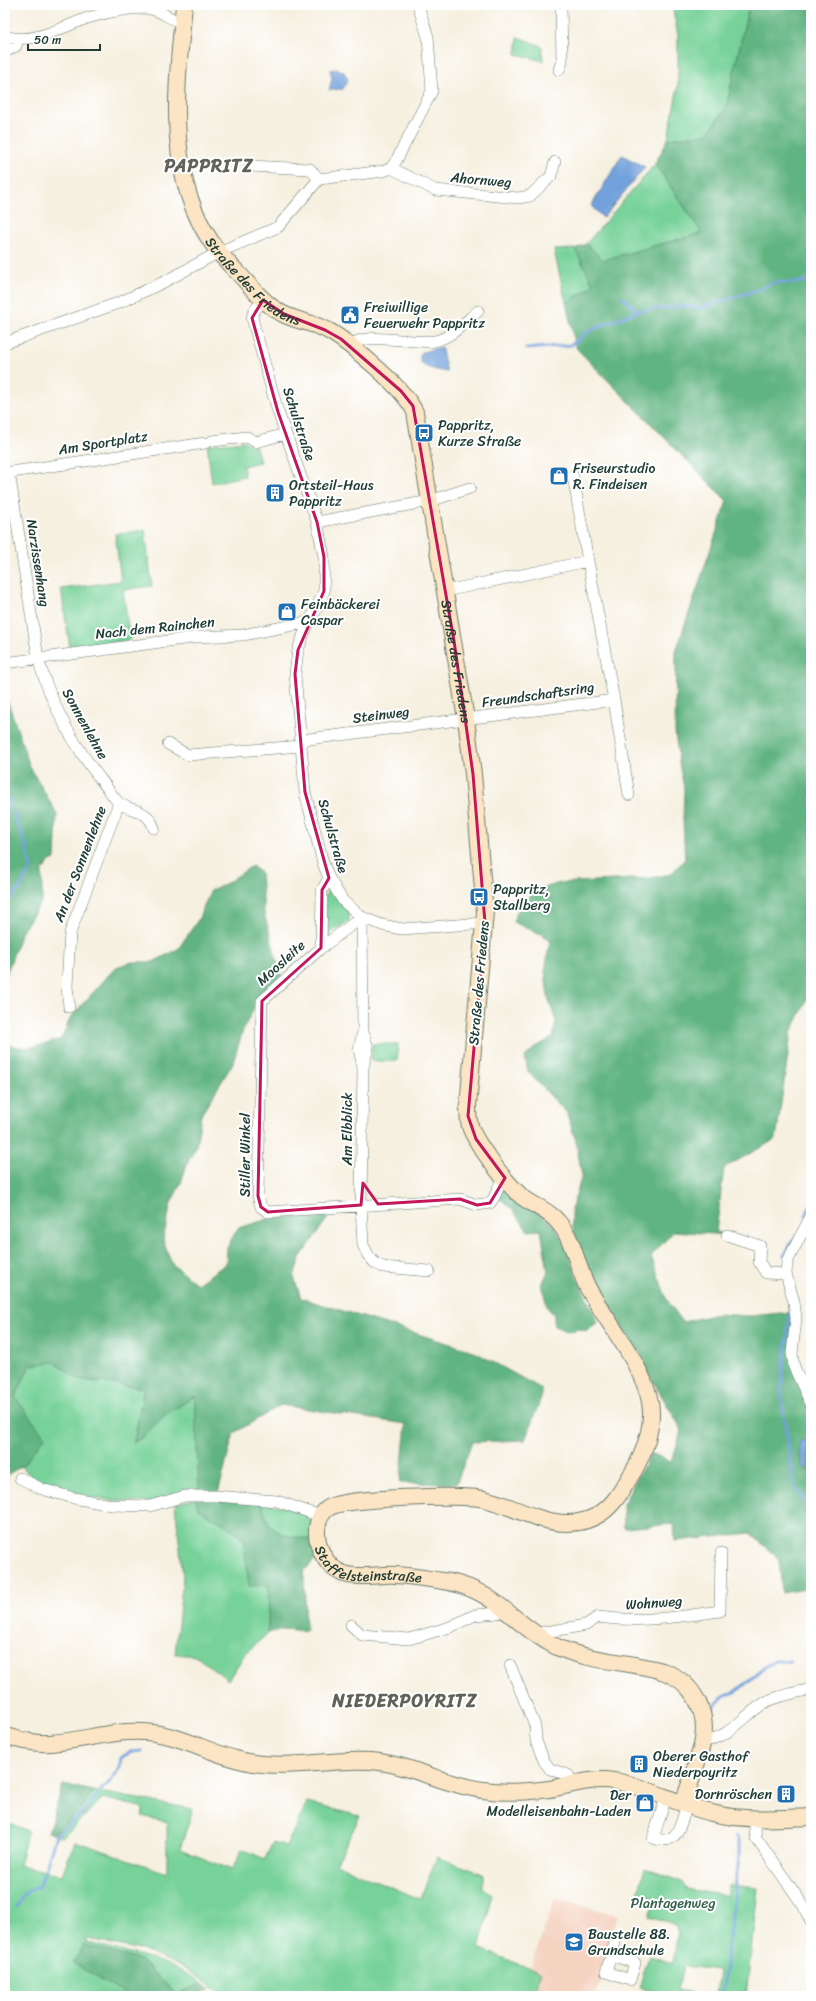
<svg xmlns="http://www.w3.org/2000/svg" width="816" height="2001" font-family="Sriracha,sans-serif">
<rect width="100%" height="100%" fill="#fff"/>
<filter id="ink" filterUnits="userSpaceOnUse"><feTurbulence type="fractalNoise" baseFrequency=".025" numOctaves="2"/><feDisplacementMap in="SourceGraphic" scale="8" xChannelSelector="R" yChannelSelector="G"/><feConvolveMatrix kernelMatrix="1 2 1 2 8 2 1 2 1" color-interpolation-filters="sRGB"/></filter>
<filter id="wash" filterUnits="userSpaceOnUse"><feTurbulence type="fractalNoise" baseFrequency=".012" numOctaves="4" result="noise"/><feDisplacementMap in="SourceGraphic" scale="16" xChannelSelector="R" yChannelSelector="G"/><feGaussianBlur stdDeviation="0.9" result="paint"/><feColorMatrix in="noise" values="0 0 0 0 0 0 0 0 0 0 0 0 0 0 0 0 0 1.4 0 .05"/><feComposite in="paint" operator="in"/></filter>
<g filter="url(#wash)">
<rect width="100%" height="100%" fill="#f6f0e0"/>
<path fill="#f5d3c1" d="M555,1899l63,16 -20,61 4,2 -6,18h-66l10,-23 -10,-4z"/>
<path fill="#77d299" stroke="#4b8866" d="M672,5h77l-23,103 -19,26 -39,5 10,-53v-51z
M518,37l24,9 1,15 -27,-7z
M655,164l47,69 -99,27 -17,-16z
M575,249l19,37 -28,17 -12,-53z
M243,441l13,6 4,15 -17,4 2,10 -33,7 -5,-38z
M145,530l7,56 -29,4 7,50 -60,9 -9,-60 60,-8 -6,-47z
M329,887l20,26v8l-19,12 1,3 -7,2 -1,-36z
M372,1044h26l-1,17h-26z
M55,1362l23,17 66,9 -10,54 8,-4 23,-23 30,-19 4,96 -47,11 -66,-5 -52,-17 -12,-15 23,-29 -30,-39 15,-33z
M196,1498l3,11 29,17 16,14 5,46 20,-1 -1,48 -23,21 -17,26 -31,-24 -22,-2 8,-78 -8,-72z
M261,1503c16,3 44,4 51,21 2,4 1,11 1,16l-30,-5 -13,-9z
M94,1791l99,18 -13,40 52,21 10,-21 23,10 8,-17 13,4 21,-43 53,13 -24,48 84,35 17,-42 46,17v14l10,6 -14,54 62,25 -11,23h-304l-45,-30 -40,-16 -53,-11 -2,3c40,12 82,15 116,42l-26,10 -36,-34 -56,-15 -10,18 54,33h-123v-175l23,10 -9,34 43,10 13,-34 92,32v-51l-25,-6 1,-8 -40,-10 -40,39 -10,-3 27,-24z
M645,1868l37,14 4,7 41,7 2,-11 29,3 -12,108h-30l3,-26 -36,-4 -5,24 12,2v4h-35l1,-5 -17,-3 10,-32 24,7 5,-33 -2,-5 -27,-9 5,-15 -2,-4 -8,-2 -5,4 -1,-6z"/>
<path fill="#61b481" stroke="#40785a" d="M749,5h62v987l-20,41 -15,106 -52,29 -8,64 11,3 -53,-4 -23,25 16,44 16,22 34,-8 33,2 42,-4 7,77 12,-6v205l-29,5 -3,-34 -29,-26 -75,8 -1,-17 -50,4 -1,-24 28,-51 20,9 11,-32 -90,-151 -20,-52v-20l10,-31 -6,-35 -10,-29 -38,-40 -3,-15 11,-10 17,-10 3,-15 -8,-25 -3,-26 5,-30 -7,-6 -30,-13 6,-15 18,-17 23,-7 91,-5 20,-4 14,-15 -2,-39 1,-32 -5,-25 -4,-31 1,-81 51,-150 -151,-153 -10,-45 28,-18 -19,-36 11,-5 17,16 99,-27 -47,-69 13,-25 39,-5 19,-26z
M5,693l25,74 27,47 -2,45 -5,2 -8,10v30l-21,32 -16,45z
M252,866l9,7 3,40 17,63 -23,24 -15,30 -10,33 -32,52 -5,32 -9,17 -6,19 -10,20 -8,37 6,17 4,8 24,19 29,-20 1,-17 11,-19 34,-10 57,-2 -29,42 -6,19 7,21 172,53 69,38v6l-17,45 -53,2 -16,42 -56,-1 6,-59 -125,-19 -47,28 -16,60 -19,-1 -4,-96 -30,19 -23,23 -8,4 10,-54 -66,-9 -23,-17 -25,3 -15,32 30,40 -23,29 -12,7 -5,6v-437c19,11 36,3 56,-3l10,-22 45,-50 16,-5h21l25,-13 20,-29 13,-30 16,-7z
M504,1185l50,40 14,24 8,26 22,47 -11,9 -9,-2 -9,3 -15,-6v-11l-7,-8 -5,-23 6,-12 -7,-42 -13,1 -16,-22 -14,-12z
M196,1498l65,5 9,23 13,9 30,5 5,17 -14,14 2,60 -22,-2 -16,4 1,-48 -20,1 -5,-46 -16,-14 -30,-17z
M63,1785l31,6 -14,19 -27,24 -5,-2z
M84,1945l56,15 36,34 26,-10 8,5 -15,7h-67l-55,-33z"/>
<path fill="#72a1db" stroke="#486f88" d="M338,69l6,3 4,8 -5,9 -14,1 3,-11 -2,-9z
M622,155l23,12 -42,51 -12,-12z
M441,347l6,25c-10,-2 -35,-5 -25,-20z
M802,1440l4,1 2,9v19h-3l-4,-3 -2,-24z"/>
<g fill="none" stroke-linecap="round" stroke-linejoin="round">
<path stroke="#72a1db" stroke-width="3" d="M622,297l16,14
M526,349l45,-4 18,-14 49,-20 48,-5 15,2 57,-18 17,-8 20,1 16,-3
M5,791l20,52 6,25 -12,21 -14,16
M806,1215l5,-11
M784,1256l9,-16
M790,1311l-9,76 2,22 11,76 17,25
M710,1717l1,-4 7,-11 7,-6 12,-5 29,-25 9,-5h16
M101,1790c10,-8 19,-19 20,-32l9,-6 11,-1
M17,1906l7,-13 14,-6 6,-13 12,-39 27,-23 15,-17
M5,1928l4,-7
M722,1996l17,-139v-16l-2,-5"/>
</g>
</g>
<g filter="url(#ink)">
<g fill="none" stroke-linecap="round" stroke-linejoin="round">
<g stroke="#6a7c70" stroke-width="12">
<path id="street" d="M5,36c28,10 60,-11 86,-19 17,-5 34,-8 52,-9 16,0 25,11 40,15
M5,52l11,-6 2,-8
M559,70l3,-9 -1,-56
M250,166l60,3 9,10
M391,168l44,22 83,8 12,-2 21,-20 4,-14
M263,300l-9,11 -2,7 26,94 39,110 7,35v34l-9,21 -7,10 -10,28 -3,24 10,118 18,71 6,15 14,23 19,16 20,8 20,4 83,-6
M5,343l116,-41 43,-20 55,-30 59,-25 41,-48 65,-8 7,-3 5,-7 36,-70 -4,-54 -10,-32
M349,346c17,-16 63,-1 86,-5 17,-4 30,-19 43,-30
M212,441l35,-4 9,5 29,-8
M9,472l29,186c12,44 35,86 63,122 6,7 11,16 17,22 13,11 29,5 36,26
M5,473l200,-30
M573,476l15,85
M317,522l113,-21 40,-13
M445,591l143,-30 26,139 15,95
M5,663l193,-26 45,-2 65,-13
M301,740l313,-40
M168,744l20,11 113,-9
M329,878l-7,12 -1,58 -59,53 -4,195 3,11 7,5 192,-13 17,6 13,-2c7,-7 7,-18 15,-25
M362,917l1,115 -4,17 4,19 -2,137 2,40 5,10 7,8 8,4 46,4
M321,948l41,-31
M69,1007l-2,-21 3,-53 49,-130
M363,1067l5,-19 -5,-16
M811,1216l-24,46 -1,12 8,28 2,17 -4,34 2,14 17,37
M727,1235l33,11 -1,16 7,11 20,1
M20,1478l22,11 32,9 37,7 39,1 35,-10h31l61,5 43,15
M351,1625l11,10 47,4 41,-12 25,-12 23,-2 6,-4
M535,1634l51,-9 12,-8c42,6 81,0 122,-6l1,-58
M510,1665l25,61 1,15 8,20 6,8 18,6 5,8
M703,1741c26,-2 42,-27 63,-39 13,-7 31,-9 45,-13
M666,1798l-13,40c26,9 27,-14 34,-33
M754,1819l2,19 47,67 8,17
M611,1955l24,8 -5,17 -24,-8c3,-10 6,-20 9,-29"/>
</g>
<g stroke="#6a7c70" stroke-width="18">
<g id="secondary">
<path id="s1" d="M184,5c-7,79 -20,168 28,238 8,12 18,22 28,32 13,14 26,31 45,40 13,6 28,8 42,15 22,12 78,59 88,82l51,307 7,55 12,138 -17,194c0,6 0,13 2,20 5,17 37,58 51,70 12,10 28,14 38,27 16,19 18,46 30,67 18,32 55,77 61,112 4,22 -4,45 -14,65 -7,11 -13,23 -22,34 -12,15 -27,22 -47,22 -28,0 -56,-18 -83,-24 -20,-5 -139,-1 -154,8 -9,5 -12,13 -13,22 -1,13 5,28 14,37 4,4 12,8 17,9 15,3 32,-1 47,0 18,1 36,4 54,7 48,9 67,45 108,65 34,15 70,14 105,24 29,9 46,38 41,68 -4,22 -13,44 -20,64"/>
<path d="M5,1736c15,4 30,8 45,7 32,-2 62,-13 94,-11 37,2 64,21 99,29 42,10 86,-3 128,0 39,3 73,24 112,29 21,3 44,2 66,-1 19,-3 37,-10 57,-9 38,4 73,26 110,34 31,7 64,4 95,3"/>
</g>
</g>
<use href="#street" stroke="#fff" stroke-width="11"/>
<use href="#secondary" stroke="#fce5c4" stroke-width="16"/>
</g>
</g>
<path fill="none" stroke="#c2185b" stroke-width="3" stroke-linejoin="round" d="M263,300l21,14 41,16 16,9 60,52 12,15 41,235 19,133 12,149 -17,193 8,23 29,39 -15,25 -13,2 -17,-6 -82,5 -15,-21 -2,22 -93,7 -7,-5 -3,-11 4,-195 59,-53 1,-58 7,-12 -24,-86 -10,-118 3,-24 26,-59v-34l-7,-35 -39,-110 -26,-94z"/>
<defs>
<g id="civic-square" transform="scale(1)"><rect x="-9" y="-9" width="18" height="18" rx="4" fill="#1f6fb2" stroke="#fff"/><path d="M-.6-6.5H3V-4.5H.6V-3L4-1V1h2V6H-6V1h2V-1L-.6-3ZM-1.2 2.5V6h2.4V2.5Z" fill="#fff"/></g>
<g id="bus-square" transform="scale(1)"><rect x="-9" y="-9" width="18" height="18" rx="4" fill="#1f6fb2" stroke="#fff"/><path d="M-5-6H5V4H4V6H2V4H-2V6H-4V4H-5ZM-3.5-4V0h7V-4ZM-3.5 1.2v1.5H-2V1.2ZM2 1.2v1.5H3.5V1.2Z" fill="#fff"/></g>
<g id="shop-square" transform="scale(1)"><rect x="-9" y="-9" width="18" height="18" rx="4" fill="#1f6fb2" stroke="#fff"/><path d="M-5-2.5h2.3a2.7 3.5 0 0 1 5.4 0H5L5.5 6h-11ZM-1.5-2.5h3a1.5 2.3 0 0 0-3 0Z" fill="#fff"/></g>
<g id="building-square" transform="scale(1)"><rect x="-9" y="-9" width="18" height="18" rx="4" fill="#1f6fb2" stroke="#fff"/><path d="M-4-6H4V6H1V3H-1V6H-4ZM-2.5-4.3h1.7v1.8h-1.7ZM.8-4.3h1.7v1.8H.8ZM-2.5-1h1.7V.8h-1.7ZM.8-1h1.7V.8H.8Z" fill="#fff"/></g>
<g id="school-square" transform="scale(1)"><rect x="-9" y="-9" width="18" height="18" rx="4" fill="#1f6fb2" stroke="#fff"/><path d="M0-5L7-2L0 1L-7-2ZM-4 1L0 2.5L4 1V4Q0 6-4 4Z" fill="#fff"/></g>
</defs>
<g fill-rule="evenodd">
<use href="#civic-square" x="350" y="315"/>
<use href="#bus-square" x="424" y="433"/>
<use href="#shop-square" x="559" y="476"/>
<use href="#building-square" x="275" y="493"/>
<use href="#shop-square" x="287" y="612"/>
<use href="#bus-square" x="479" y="897"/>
<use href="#building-square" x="639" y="1764"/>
<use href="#building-square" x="786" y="1794"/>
<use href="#shop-square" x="645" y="1803"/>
<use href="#school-square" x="574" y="1942"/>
</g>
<g text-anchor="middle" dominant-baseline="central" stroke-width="4" stroke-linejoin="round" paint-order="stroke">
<g font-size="14" fill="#1f3d34" stroke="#fff">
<text transform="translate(481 180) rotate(5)">Ahornweg</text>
<text stroke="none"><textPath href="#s1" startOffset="302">Straße des Friedens</textPath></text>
<text transform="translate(299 424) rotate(72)">Schulstraße</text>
<text transform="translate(103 443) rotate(-9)">Am Sportplatz</text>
<text transform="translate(38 563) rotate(81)">Narzissenhang</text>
<text transform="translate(155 628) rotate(-6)">Nach dem Rainchen</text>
<text stroke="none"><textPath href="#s1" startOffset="767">Straße des Friedens</textPath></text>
<text transform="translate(538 695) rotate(-8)">Freundschaftsring</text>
<text transform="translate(381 715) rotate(-7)">Steinweg</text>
<text transform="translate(85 724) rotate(61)">Sonnenlehne</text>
<text transform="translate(333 836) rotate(74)">Schulstraße</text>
<text transform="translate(80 864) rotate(-69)">An der Sonnenlehne</text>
<text transform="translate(281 963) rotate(-42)">Moosleite</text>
<text transform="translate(479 983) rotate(-85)">Straße des Friedens</text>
<text transform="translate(347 1129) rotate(-90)">Am Elbblick</text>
<text transform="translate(245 1155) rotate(-90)">Stiller Winkel</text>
<text stroke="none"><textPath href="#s1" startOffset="2076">Staffelsteinstraße</textPath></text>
<text transform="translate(654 1603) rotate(-4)">Wohnweg</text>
</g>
<g font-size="14" fill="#1f3d34" stroke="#fff" text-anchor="start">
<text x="364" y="307">Freiwillige<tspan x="364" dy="16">Feuerwehr Pappritz</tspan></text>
<text x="438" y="425">Pappritz,<tspan x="438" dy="16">Kurze Straße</tspan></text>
<text x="573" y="468">Friseurstudio<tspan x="573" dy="16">R. Findeisen</tspan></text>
<text x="289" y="485">Ortsteil-Haus<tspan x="289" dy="16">Pappritz</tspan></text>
<text x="301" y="604">Feinbäckerei<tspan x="301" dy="16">Caspar</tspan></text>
<text x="493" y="889">Pappritz,<tspan x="493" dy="16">Stallberg</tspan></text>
<text x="653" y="1756">Oberer Gasthof<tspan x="653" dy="16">Niederpoyritz</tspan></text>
<text x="772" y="1794" text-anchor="end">Dornröschen</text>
<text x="631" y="1795" text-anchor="end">Der<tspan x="631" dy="16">Modelleisenbahn-Laden</tspan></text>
<text x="588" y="1934">Baustelle 88.<tspan x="588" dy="16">Grundschule</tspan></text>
</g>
<g font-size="14" fill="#35624d" stroke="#fff">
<text x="673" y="1903">Plantagenweg</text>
</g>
<g font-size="18" font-weight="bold" letter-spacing="1" fill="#616359" stroke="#fff">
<text x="209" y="166">PAPPRITZ</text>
<text x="405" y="1701">NIEDERPOYRITZ</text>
</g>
</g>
<rect width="816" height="2001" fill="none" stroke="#fff" stroke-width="20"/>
<path d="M28 44v6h72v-6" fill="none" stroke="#1f3d34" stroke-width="2"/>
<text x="34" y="44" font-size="12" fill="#1f3d34" stroke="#ffffff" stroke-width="3" paint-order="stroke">50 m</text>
</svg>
